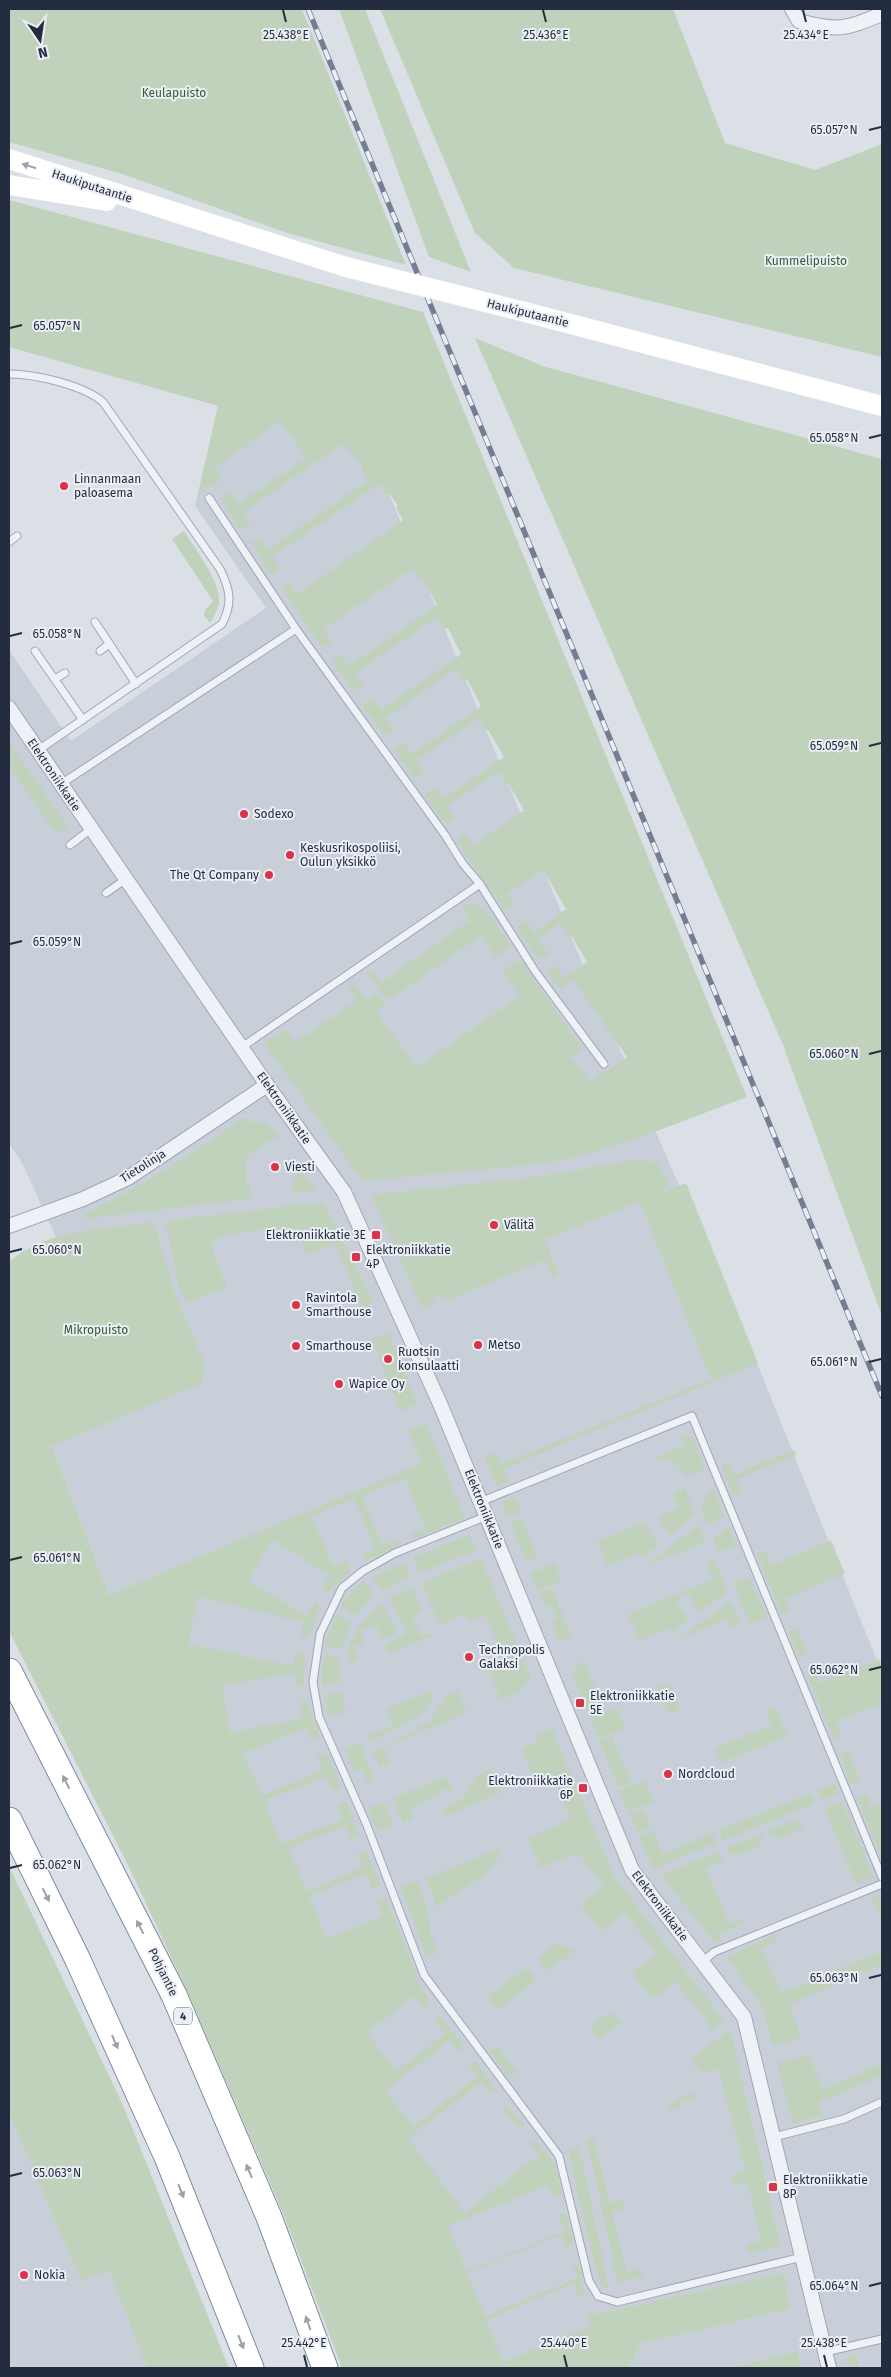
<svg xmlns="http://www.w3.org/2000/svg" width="891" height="2377" font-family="'Fira Sans',sans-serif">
<rect width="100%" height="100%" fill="#dbe0e7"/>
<path fill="#c9cfd9" d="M218,406l146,27 219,532 178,408 121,300v695h-81l-3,-16 -71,16h-98l12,-24 148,-35 -4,-24 -288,83 -172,-422 -167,-353 58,-20 90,-55 15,-11 -212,88 -57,-149 74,-57 -104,-226 -13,-20v-493l62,91 195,-133 -71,-102z
M9,2074l134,261 15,33h-149z"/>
<path fill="#c1d2bc" d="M9,9h293l104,256 -119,-32 -165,-59 -113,-32z
M339,9h26l106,263 -42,-15z
M380,9h293l52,134 90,27 67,-26v213l-368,-89 -39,-35z
M9,200l414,112 324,785 -117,44 -58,17 -31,6 -179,17 -98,-138 22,-13 9,12 61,-41 -8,-14 6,-4 13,17 10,-7 8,11 -9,8 41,55 103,-71 -17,-26 17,-11 62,89 -11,9 19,25 37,-25 -54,-77 -13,9 -13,-16 9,-8 8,12 23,-15 -16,-27 -2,1 -9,-13 -22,16 11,15 -10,6 -22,-32 9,-8 8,12 32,-23 -23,-39 -36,24 8,11 -10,6 -48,-70 8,-8 9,12 50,-35 -16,-27 -1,1 -9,-12 -51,34 8,12 -9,6 -21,-28v-2l9,-6 9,11 61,-42 -16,-27h-2l-8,-11 -62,42 8,12 -9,6 -21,-28v-2l9,-7 9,12 69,-48 -14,-27 -3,2 -8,-12 -70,49 8,12 -9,6 -22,-29v-3l10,-6 8,12 80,-56 -13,-26 -3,1 -8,-12 -81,56 8,12 -12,6 -20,-30 8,-7 9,12 88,-61 -14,-26 -3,2 -8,-12 -89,60 9,13 -8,5 -4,-1 -38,-57 8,-6 7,11 106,-74 -7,-12 2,-2 -8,-12 -3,1 -8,-11 -106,72 8,13 -8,6 -3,-2 -19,-30 9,-6 8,12 101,-69 -8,-12 2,-2 -20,-22 -100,68 8,12 -12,6 -19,-32 10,-6 8,12 69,-46 -27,-37 -65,47 7,11 -13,10 -6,-2 -6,12 21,-93 -209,-59z
M475,338l68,28 339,93v857l-99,-271z
M184,531c11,18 36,49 35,70 0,8 -6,16 -9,22l-6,-8 1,-5 8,-9 -41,-62z
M9,742l60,86 -14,5 -46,-67z
M472,903l15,8 24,34 -16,12 -14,-21 -92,64 -2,-3 -2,1 -18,-25 6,-4 8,13 89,-62 -8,-13z
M243,1118h5l6,5c13,-3 16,3 24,13l-32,21 1,28h2l2,9 -4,5 -162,20 -1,-6c57,-25 108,-60 159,-95z
M639,1159l18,4 11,17 -4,12 22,-9 72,180 -254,106 5,13 -13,4 -11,-29 11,-4 5,11 210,-85 -71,-177 -95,38 14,36 -6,2 -8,-18 -101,42 -4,-7 -8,4 2,4 -12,5 -51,-113 171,-19z
M302,1172l14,18 -20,3 -3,-1 -2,-4 6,-15z
M323,1202l49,96 -2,7 -8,3 -27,-64 -28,12 -10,-24c-30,-3 -54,-2 -82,7l-3,8 15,40 -40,16 -8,-16 -13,-63 5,-4z
M151,1222l5,5 18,64 32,76 -5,17 -149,62 57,149 313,-132 -14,-33 18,-7 39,95 -51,21 -3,-5 14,-6 -20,-50 -43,18 20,49 14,-5 2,4 -1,3 -31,14 -4,-7 13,-5 -21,-50 -42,17 21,50 14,-6 3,13 -22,19 -6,-3 7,-14 -57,-35 -24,41 58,35 9,-15 5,4 -11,32 -9,-1 4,-14 -106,-25 -10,47 105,22 4,-15 8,2 -1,33 -7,1 -3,-14 -72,13 8,47 73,-15 -3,-16h7l13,33 -1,2 -8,4 -5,-13 -63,25 19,43 60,-26 -5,-14 9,-3 2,1 12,31 -1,2 -7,3 -6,-13 -62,24 17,43 62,-25 -6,-15 10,-2 13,34 -8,3 -6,-13 -57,22 18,43 56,-24 -6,-14 10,-3 13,35 -8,3 -6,-14 -57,22 18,43 56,-23 -6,-14 10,-3 34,88 10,14 -5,8 -11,-13 -48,37 29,38 49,-37 -10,-13 5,-3 3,1 21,27 -5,6 -10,-12 -64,51 29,35 63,-50 -9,-12 5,-2h4l19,27 -5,5 -10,-11 -73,55 56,75 75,-58 -9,-12 4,-2 4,1 19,27 5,24 -9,6 -6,-13 -99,40 19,45 98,-40 -6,-16 5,-2 3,2 6,28 -7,5 -5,-13 -94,38 18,43 93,-38 -5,-15 6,3 6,28 -6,3 -6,-13 -87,36 17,42 88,-36 -6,-14 13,2 180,-40h5l6,9 -4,2 5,24 -149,35 -12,24h-287l-59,-155 -96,-222 -60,-128 -118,-232v-369c38,-33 94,-33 142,-40z
M388,1333l30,71 -18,7 -28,-72z
M681,1434l12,3 12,32 -19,7c-8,-12 -17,-18 -33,-18l32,-13z
M794,1450l2,5 -60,25 5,12 -8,3 -12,-30 8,-3 5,13z
M685,1488l10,27 -26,21 -11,-19 21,-9 -6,-15z
M714,1490l10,25 -12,9 -5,-2 -6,-16 6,-12z
M515,1497l6,15 -14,5 -5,-15z
M522,1518l16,40 -11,5 -17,-41z
M644,1522l15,23 -16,13 -3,-5 -33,13 -10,-25z
M699,1524l7,18 -60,24z
M729,1527l8,18 -18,8 -6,-15z
M469,1535l7,16 -57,22 -5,-16z
M831,1540l14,34 -60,25 5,12 -8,4 -25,-61 8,-4 7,15z
M481,1558l50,120 -13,15 -17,7 -13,-31 17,-8 -20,-46 -16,7 -4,-8 -25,11 -19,-42z
M715,1560l13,32 -28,20 -13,-19 -11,8 13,18 -16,13 -2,-4 -32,13 -11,-27 85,-35 -6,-16z
M404,1563l6,15 -29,13 -9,-14z
M555,1563l7,18 -24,10 -7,-18z
M749,1576l18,42 -17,7 -17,-43z
M365,1581l9,15 -19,20 -15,-10 16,-19z
M412,1587l11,25 -10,5 8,19 9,-4 2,4 -44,18 -3,-7 22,-15 -19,-34z
M552,1588l20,49 -13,5 -8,-20 6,-3 -5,-13 -6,2 -6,-15z
M731,1601l10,23 -9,4 -4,-9 -52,21z
M380,1603l19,28 -17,10 -6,-16 -16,6 4,12 -9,3 4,13 -10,4c-4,-24 15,-44 31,-60z
M336,1614l15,10 -10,25 -17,-4z
M797,1628l10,26 -8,3 -10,-26z
M324,1654l16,3 -1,26 -17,4 -1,-12z
M879,1659l3,7v37l-46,18 6,15 -9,3 -26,-66 7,-3 6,13z
M584,1661l20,48 -15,6 -17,-41 7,-11z
M669,1682l11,27 -11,4 -12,-27z
M432,1690l2,7 -16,20 -47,25 -3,-7 26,-10 -8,-16z
M458,1691l9,22 -46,19 -2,-5 10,-5 16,-25z
M341,1692l5,19 -16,7 -6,-22z
M775,1706l13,30 -67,27 -7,-15 58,-23 -6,-15z
M617,1707l8,21 -26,11 -9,-21z
M552,1729l61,145 111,147 -12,10 -3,-7 -33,-42 -24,17 -20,-26 24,-19 -31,-41 -24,18 -21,-27 23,-18 -25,-33 -37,15 -13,-30 43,-19 -20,-46 -16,7 -14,-32 16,-6 -2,-6z
M414,1730l2,4 -33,14 6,15 -10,4 -6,-15z
M612,1736l19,46 -13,5 -18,-46z
M359,1742l16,39 -7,3 -6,-16 -9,3 -9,-23z
M849,1752l11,28 -9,4 -11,-29z
M491,1769l10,24 -55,23 -3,-7 18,-9 17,-26z
M444,1777l11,10 -6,5 -2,-3 -37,21 2,9 -9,4 -10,-25z
M645,1780l9,22 -26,10 -9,-22z
M835,1784l3,10 -17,7 -4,-10z
M811,1793l4,10 -92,38 -4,-11z
M867,1794l5,13 10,-4v56l-25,-61z
M842,1801l32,77 -18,7 -31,-77z
M384,1802l9,23 -16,6 -9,-23z
M644,1809l7,18 -14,6 -7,-19z
M799,1818l4,10 -26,11 -2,-3 -4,2 -3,-7z
M653,1830l9,24 50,-21 4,10 -63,26 -14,-33z
M761,1834l2,6 -4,2 2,3 -27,12 -2,-4 -3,2 -3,-7z
M497,1849l3,7 -17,20 -47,31 -9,-29z
M719,1851l4,10 -17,7 24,56 13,-5 2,4 -27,12 4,6 -7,2 -54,-68z
M9,1866l114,239 106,263h-82l-38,-98 -28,11 -72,-168z
M417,1880l9,24 5,30 6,15v4l-7,3 -4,-1 -26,-68z
M874,1896l8,3v21l-8,-18 -3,-2z
M773,1936l3,6 -14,6 20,45 100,-42v14l-92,39 11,34 -25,7 -5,-4 -8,-33 -36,-50 1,-2z
M557,1943l18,8 -27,20 -10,-13z
M527,1967l10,13 -40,30 -10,-13z
M609,2012l14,10 -23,18 -10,-13z
M728,2031l3,2 50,213 -29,7h-3l-3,-9 15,-4 -13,-57 -14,3 -2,-11 13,-4 -26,-101 -15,3 -6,-6 -7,6 -2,-2 7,-6 -5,-7z
M497,2045l20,27 -8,6 -20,-27z
M808,2054l15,35 59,-25v12l-63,26 4,13 -30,9 -16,-61z
M693,2093l2,6 -14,3 1,6 -13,3 -1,-4 18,-13z
M506,2104l18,20v3l-4,3 -18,-22z
M591,2136l5,7 13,60 14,-4 3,10 -14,4 15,59 14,-3 2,8 -25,6 -29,-134 -5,-8z
M577,2147l5,11 27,132 -8,-6 -3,-7 -29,-121v-4z
M798,2351l3,17h-74h1z
M856,2354l3,14 -11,-3 -2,-8z"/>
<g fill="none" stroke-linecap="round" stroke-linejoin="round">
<g stroke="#a0a7b1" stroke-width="9">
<path id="lane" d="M9,374c26,0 74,11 94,28l117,167c10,20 13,34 2,55l-185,127
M209,498l87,131 149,206 18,29 17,20 55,87 69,93
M9,542l8,-6
M95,622l41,62
M35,651l48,69
M100,651l9,-7
M55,679l10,-6
M61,784l235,-155
M70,845l21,-16
M106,893l20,-14
M242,1047l238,-163
M480,1502l212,-86 190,461
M487,1516l-92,37 -32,18 -21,17 -22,46 -7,48 6,35 47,106 58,152 135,181 30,125 9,15 19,6 185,-45
M702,1962l12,-10 168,-68
M774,2137l70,-18 38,-17
M825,2352l57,-13"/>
</g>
<g stroke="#a0a7b1" stroke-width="16">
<path id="street" d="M792,9l7,12c40,11 46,8 83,-7
M9,708l258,377 77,107 97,214 191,464 112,147 85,351
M9,1226l74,-27 45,-21 139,-93"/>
</g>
<g stroke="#818c9f" stroke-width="27">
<path id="highway" d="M9,1671l165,324 95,222 56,151
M9,1820l68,138 90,199 84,211"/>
</g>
<use href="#lane" stroke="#eef1f5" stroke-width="7"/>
<use href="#street" stroke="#eef1f5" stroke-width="14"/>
<path stroke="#fff" stroke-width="20" d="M9,159l337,108
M9,185l98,16
M529,313l353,93"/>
<use href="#highway" stroke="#fff" stroke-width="25"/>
<g stroke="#737e92" stroke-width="5.5">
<path id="rail" d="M308,9l574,1387"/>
</g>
<use href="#rail" stroke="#ebeff5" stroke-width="4" stroke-dasharray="11" stroke-linecap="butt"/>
<path stroke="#fff" stroke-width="20" d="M346,267l183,46"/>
</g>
<defs><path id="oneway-solid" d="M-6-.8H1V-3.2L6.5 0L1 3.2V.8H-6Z" transform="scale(1.25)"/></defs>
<g fill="#9ca0a9">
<use href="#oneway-solid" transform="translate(29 166) rotate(-162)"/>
<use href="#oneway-solid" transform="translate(66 1782) rotate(-117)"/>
<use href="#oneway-solid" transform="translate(46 1895) rotate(63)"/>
<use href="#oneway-solid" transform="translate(140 1927) rotate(-117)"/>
<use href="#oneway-solid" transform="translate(115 2042) rotate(66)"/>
<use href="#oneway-solid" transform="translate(249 2171) rotate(-113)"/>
<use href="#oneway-solid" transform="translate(181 2191) rotate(68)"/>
<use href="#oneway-solid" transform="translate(308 2323) rotate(-110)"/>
<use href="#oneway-solid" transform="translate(241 2342) rotate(68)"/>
</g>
<path fill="none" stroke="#242d3f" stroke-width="2" d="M283,10l3,12M543,10l3,12M803,10l3,12M869,130l12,-3M10,328l12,-3M869,438l12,-3M10,636l12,-3M869,746l12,-3M10,944l12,-3M869,1054l12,-3M10,1252l12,-3M869,1362l12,-3M10,1560l12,-3M869,1670l12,-3M10,1868l12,-3M869,1978l12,-3M10,2176l12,-3M869,2286l12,-3M304,2355l3,12M564,2355l3,12M824,2355l3,12"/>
<g fill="#da3348" stroke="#ebeff5" stroke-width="2">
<circle cx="64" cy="486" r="5"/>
<circle cx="244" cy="814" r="5"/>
<circle cx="290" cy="855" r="5"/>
<circle cx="269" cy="875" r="5"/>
<circle cx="275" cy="1167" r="5"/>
<circle cx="494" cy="1225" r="5"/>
<rect x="371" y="1230" width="10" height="10" rx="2.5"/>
<rect x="351" y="1252" width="10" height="10" rx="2.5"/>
<circle cx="296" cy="1305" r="5"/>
<circle cx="478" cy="1345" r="5"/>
<circle cx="296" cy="1346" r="5"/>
<circle cx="388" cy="1359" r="5"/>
<circle cx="339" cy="1384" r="5"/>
<circle cx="469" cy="1657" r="5"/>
<rect x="575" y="1698" width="10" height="10" rx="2.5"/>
<circle cx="668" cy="1774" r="5"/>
<rect x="578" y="1783" width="10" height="10" rx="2.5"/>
<rect x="768" y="2182" width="10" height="10" rx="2.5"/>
<circle cx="24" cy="2275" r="5"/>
</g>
<g text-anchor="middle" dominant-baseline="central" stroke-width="4" stroke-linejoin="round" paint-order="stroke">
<rect fill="#ebeff5" stroke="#606776" stroke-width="1" x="174" y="2007.5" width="18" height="17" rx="4"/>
<g font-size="11" font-weight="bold" fill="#242d3f">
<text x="183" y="2016">4</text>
</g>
<g font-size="12" fill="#375b30" stroke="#ebeff5">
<text x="174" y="93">Keulapuisto</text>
<text x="806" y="261">Kummelipuisto</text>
<text x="96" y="1330">Mikropuisto</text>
</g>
<g font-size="12" fill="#242d3f" stroke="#ebeff5">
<text transform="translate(92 186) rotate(18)">Haukiputaantie</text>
<text transform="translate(528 313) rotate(14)">Haukiputaantie</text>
<text transform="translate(54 775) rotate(56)">Elektroniikkatie</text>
<text transform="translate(284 1108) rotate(55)">Elektroniikkatie</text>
<text transform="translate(143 1166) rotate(-32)">Tietolinja</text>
<text transform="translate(484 1509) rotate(68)">Elektroniikkatie</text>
<text transform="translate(660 1906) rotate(53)">Elektroniikkatie</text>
<text transform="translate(163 1972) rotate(64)">Pohjantie</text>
</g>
<g font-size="12" fill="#242d3f" stroke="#ebeff5" text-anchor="start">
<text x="74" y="479">Linnanmaan<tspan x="74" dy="14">paloasema</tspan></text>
<text x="254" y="814">Sodexo</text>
<text x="300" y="848">Keskusrikospoliisi,<tspan x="300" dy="14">Oulun yksikkö</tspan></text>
<text x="259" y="875" text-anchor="end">The Qt Company</text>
<text x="285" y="1167">Viesti</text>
<text x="504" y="1225">Välitä</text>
<text x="366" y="1235" text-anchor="end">Elektroniikkatie 3E</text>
<text x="366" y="1250">Elektroniikkatie<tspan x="366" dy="14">4P</tspan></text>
<text x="306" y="1298">Ravintola<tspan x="306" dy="14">Smarthouse</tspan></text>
<text x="488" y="1345">Metso</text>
<text x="306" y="1346">Smarthouse</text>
<text x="398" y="1352">Ruotsin<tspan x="398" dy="14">konsulaatti</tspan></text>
<text x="349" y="1384">Wapice Oy</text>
<text x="479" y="1650">Technopolis<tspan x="479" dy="14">Galaksi</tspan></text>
<text x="590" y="1696">Elektroniikkatie<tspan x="590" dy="14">5E</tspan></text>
<text x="678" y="1774">Nordcloud</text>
<text x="573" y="1781" text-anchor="end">Elektroniikkatie<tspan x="573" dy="14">6P</tspan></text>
<text x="783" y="2180">Elektroniikkatie<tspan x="783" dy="14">8P</tspan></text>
<text x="34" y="2275">Nokia</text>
</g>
</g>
<g font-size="12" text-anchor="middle" fill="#242d3f" stroke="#ebeff5" stroke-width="4" stroke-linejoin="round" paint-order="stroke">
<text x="286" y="39">25.438°E</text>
<text x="546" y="39">25.436°E</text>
<text x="806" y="39">25.434°E</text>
<text x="834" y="134">65.057°N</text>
<text x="57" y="330">65.057°N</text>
<text x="834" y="442">65.058°N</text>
<text x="57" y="638">65.058°N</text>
<text x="834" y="750">65.059°N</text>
<text x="57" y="946">65.059°N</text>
<text x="834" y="1058">65.060°N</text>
<text x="57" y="1254">65.060°N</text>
<text x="834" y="1366">65.061°N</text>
<text x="57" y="1562">65.061°N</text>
<text x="834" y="1674">65.062°N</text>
<text x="57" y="1869">65.062°N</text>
<text x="834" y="1982">65.063°N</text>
<text x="57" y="2177">65.063°N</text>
<text x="834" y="2290">65.064°N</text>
<text x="304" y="2347">25.442°E</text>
<text x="564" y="2347">25.440°E</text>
<text x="824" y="2347">25.438°E</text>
</g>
<rect width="891" height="2377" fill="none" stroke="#242d3f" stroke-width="20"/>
<g transform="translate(40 40) rotate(167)" stroke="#ebeff5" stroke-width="4" paint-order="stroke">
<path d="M0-4L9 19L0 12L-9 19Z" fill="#242d3f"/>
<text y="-8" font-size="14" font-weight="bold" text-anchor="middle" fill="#242d3f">N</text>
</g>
</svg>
